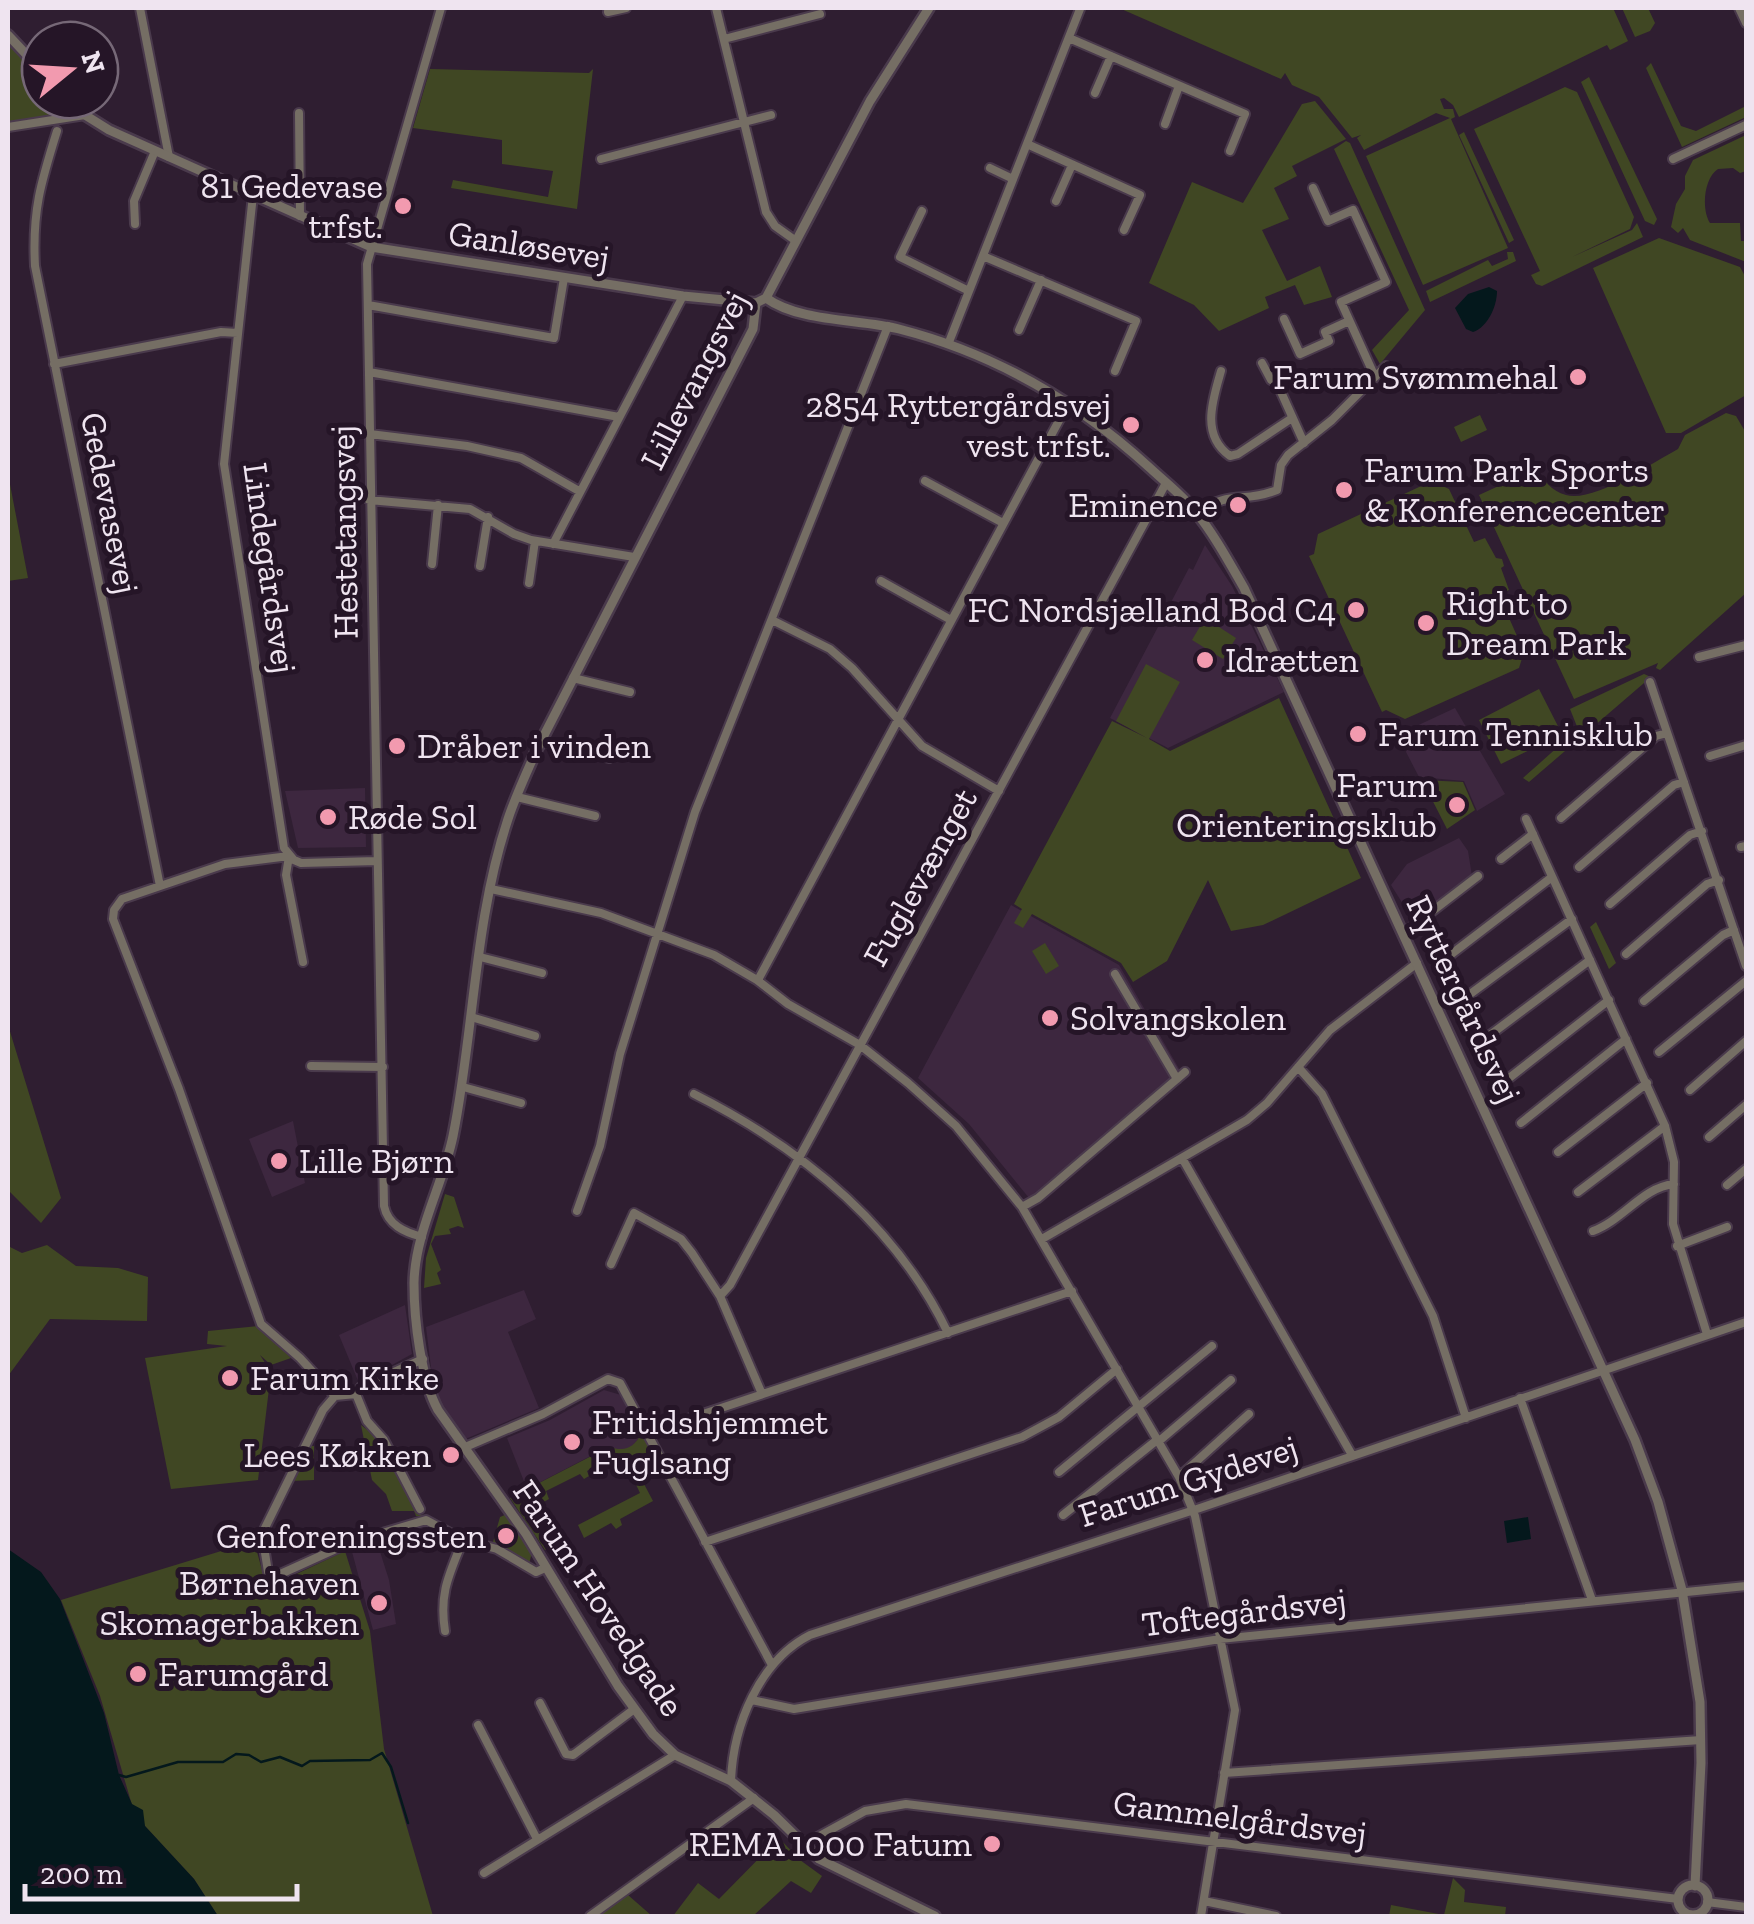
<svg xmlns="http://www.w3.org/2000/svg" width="1754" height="1924" font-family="'Zilla Slab',serif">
<rect width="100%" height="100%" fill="#2f1e31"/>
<path fill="#3d273f" d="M1205,545l27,41 52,106 -116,56 -58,-30 79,-150 4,2z
M1455,708l50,86 -28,17 -13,-30 -45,-4 -13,-25 4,-23z
M365,788l1,59 -68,1 -13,-57z
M1459,838l9,13 4,25 -59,44 -22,-35 16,-21z
M1011,905l108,60 62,107 -152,126 -60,-74 -51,-46z
M293,1121l12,62 -33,14 -23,-58z
M524,1290l12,29 -28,13 31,76 -76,32 -20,-31 -10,-25 -7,-57z
M405,1305l7,49 -53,29 -20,-48z
M604,1390l17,5 21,38 -9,14 -13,4 -12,-4 -81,42 -20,-51 43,-18z
M376,1539l13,41 7,44 -23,6 -22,-82z"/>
<path fill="#404723" d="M1119,8h494l15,33 -18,9 -3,-5 -148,72 -6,-12 -9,-7 -4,1 4,10h9l2,8 -4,2 57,129 -85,37 -57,-129 84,-38 -14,-5 -72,37 -7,-12 4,-3 -9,3 -33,-41 -27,-12 -7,-12 -4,6z
M1622,8h26l7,15 -5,8 -15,6z
M8,41l32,34v25h23l8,9 -7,5 -56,10z
M1651,63l30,63 15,5 50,-25v11l-64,30 -36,-79z
M430,69l159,4 4,-4 -16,140 -126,-21 2,-8 95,17 5,-26 -51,-7v-24l-89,-12z
M1589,77l68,142 -3,6 -9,-4 -64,-139z
M1565,87l12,5 57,125 -4,12 -58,28 60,-27 5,-7 6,14 -101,49 -6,-2 -5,-9 9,-4 -66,-142z
M1315,101l31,38 -54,27 5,10 -23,12 15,31 -27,11 25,51 33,-15 12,31 -28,8 -9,-20 -30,12 4,11 -50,23 -25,-26 -45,-22 43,-101 51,21 59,-99z
M1464,132l50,108 -5,3 -50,-108z
M1746,135v36l-6,2 -7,-5 -15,1c-14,9 -17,40 -8,54h30l1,18h5v21l-56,-22 -7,-12 -5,5 -7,-6 5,-23 9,-15v-13l8,-16z
M1346,141l4,2 75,167 -45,54 -8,-14 37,-40 -75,-161z
M1659,238l81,29 6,11v117l-65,38h-15l-73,-165z
M1507,252h6l3,9 -86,41 -4,-11 62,-31 4,6 16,-7z
M1726,413l10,3 10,17v160l-86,77 -4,-2 2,-5 -84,36 -95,-204 57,-26c8,11 15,22 30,26 27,8 86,-32 112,-46l7,-14z
M1480,415l7,15 -26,12 -7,-15z
M8,474l20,104 -20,3z
M1432,481l17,8 25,53 11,-4 11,20 6,1 2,7 -3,2 8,22 -10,5 25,57 -5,16 -114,51 -19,-9 -4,2 -73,-156 5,-2 4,-20z
M1205,618l31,20 -13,21 -31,-19z
M1146,664l34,18 -31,57 21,12 109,-53 82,180 -98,47 -32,6 -23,-51 -41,81 -34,21 -12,-19 -89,-49 -9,14 -9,-5 8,-14 -8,-5 98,-183 35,17 -31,-17z
M1644,674l7,3 -122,105 -6,-4 55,-49 -8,-20z
M1539,689l23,45 -61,30 -22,-44z
M1422,780l41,2 12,28 -28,19z
M1596,922l20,41 -7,6 -19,-42z
M1045,943l14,23 -13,8 -14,-23z
M8,1025l53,173 -20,25 -33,-33z
M445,1194l9,3 10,31 -6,-2 -9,3 2,5 -16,2 -4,8 10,26 -4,3 4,11 -17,4 2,-30z
M47,1245l29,21 42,2 30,9 -1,44 -97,-2 -42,57 2,-129 12,6z
M258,1326l33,32 -20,7 -11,-10 11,17 -13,108 -87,9 -26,-131 82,-12 -20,-2 1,-13z
M361,1425l17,13 44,78h-6l-2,-5h-22l-6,-17 -14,-14z
M642,1433l11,20 -25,14 -8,-14 -33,18 2,5 -5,3 -4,-5 -34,17 3,8 -19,11 22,36 -7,4 -35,-52 99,-51c17,5 24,1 33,-14z
M311,1446h3v34l-23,1z
M635,1467l18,34 -33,18 2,6 -6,4 -5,-6 -27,15 -6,-13 62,-32 -11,-23z
M507,1514l25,38 -3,12 -36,-22 7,-25z
M254,1541l13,47 78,-37 25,80 14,118 49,167h-215l-24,-37 -49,-53 -13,-21 -32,-109 -39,-96z
M779,1838l21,22 22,16 -11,17 -20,-12 -38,35h-80l25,-33 21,16z
M1453,1878l12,12 -1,12 42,5 -1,9h-116l2,-11 53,10z
M628,1895l24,21h-54z"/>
<path fill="#04181c" d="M1489,287l8,4c0,15 -9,36 -24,41l-7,-3 -11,-21 13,-14z
M1528,1517l3,22 -24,4 -3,-22z
M8,1549l33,23 19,27 44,114 15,62 13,29 11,6 2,16 49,53 24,37h-210z"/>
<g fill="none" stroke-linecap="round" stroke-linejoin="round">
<path stroke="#04181c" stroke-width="2.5" d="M119,1775l7,2 52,-15h45l13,-8 13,1 12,7 19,-5 22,9 8,-5 60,-1 12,-7 9,14 17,56"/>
<g stroke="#4a3a4c" stroke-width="12">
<path id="minor" d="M140,8l29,149
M716,8l50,204 9,14 21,15
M1739,8l7,15
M608,12l18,-4
M1069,38l176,76 -15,37
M724,39l96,-25
M1095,93l16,-37
M299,113l1,103
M1165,124l14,-38
M8,127l77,-12
M57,131c-16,51 -25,80 -22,135l125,620
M1027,144l113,51 -16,35
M601,159l170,-44
M1673,159l73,-34
M990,168l23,11
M1313,188l15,33 25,-11 33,72 -45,20 34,75
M253,195l-29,269 60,384 10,12 7,3 76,-2
M1056,201l16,-36
M922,211l-22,46 69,34
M135,224l-1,-23 21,-50
M983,256l153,65 -21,50
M368,305l186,33 10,-60
M1284,319l16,35 29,-13 -4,-9 24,-11
M1019,330l22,-50
M949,342l131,-333
M1262,363l9,17 6,3 27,60
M54,364l167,-32 17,1
M1221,371c-8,28 -21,64 9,85l8,-2 54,-36
M369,372l250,45
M370,434l97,12 54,12 58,33
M925,481l78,42
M369,500l101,9 44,25 17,6 103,17
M1196,513c36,-24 46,-9 81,-23l4,-25 7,-10 44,-35 54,-54
M553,544l130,-248
M432,564l6,-59
M480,566l8,-49
M881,581l70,39
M529,583l6,-42
M772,620l58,29 22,19 70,78 77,45
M1699,657l47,-12
M573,678l57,14
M1650,682l96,284
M541,741l68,17
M1710,756l36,-11
M517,797l78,19
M1561,818l95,-82 11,-3
M1526,819l139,307 9,36 -1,62 34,110
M1741,847l5,-1
M1501,859l32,-25
M1579,867l95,-82 10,-3
M491,889l110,24 113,42 43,25 31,24 72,41 48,38 48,43 66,81 157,270 16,39 40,194 -34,206
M1610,904l80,-69 12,-4
M1404,933l74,-57
M1626,954l81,-70 12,-4
M480,957l62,16
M1445,959l107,-82
M303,962l-17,-87 3,-19 -64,8 -103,35 -8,11 -1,9 66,170 82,235 39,34 35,38
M1115,974l62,105
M758,980l311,-578
M1462,1000l110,-81
M1644,1001l79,-66 11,-5
M471,1017l64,19
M1482,1041l108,-81
M1659,1052l87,-71
M311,1066l72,1
M1298,1067l24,27 111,222 33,102
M1504,1082l105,-82
M463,1087l58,16
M1690,1090l56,-49
M694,1094c107,54 201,129 254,239
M1521,1123l105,-84
M1709,1137l37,-32
M1558,1152l89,-69
M1182,1158l170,297
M1727,1185l19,-16
M1578,1192l87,-66
M1022,1207l16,-9 147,-126
M577,1211l23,-65 20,-92 75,-242 193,-486
M1593,1231c30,-11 50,-44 81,-47
M422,1237c-18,-5 -34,-12 -38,-31l-17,-942 74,-256
M1042,1239l205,-119 20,-17 63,-73 87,-67
M1677,1246l50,-19
M611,1264l23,-51 47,26 11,14 28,43 42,98
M720,1296l10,-11 436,-802
M423,1359l-62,28 -5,7 -21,2 -12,14 -61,124 6,38 8,4 73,-33 77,-23 37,20 34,9 39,23 9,-4
M356,1394l11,27 17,19 36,69
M1520,1398l72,202
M649,1432l423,-141
M1158,1442l73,-62
M463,1448l80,-34 65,-35 12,4 152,282
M1059,1472l153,-126
M1179,1477l70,-63
M1063,1515l94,-75
M705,1542l317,-105 37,-20 58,-48
M445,1631c-6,-38 4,-56 18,-91
M752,1700l42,9 426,-70 526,-53
M540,1703l26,51 7,1 60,-45
M478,1725l59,114
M1224,1773l477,-33
M731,1781c2,-55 28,-120 79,-146l384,-125 552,-188
M803,1845l62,-34 41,-7 772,95
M484,1873l191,-118
M1204,1901l72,15
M1707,1902l39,5
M590,1916l164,-118"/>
</g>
<g stroke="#4a3a4c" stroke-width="14">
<path id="tertiary" d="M8,35l32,34
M69,100l16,15 24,15 262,117 312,49 73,7 10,-5 104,-197 59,-93
M766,298c33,24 93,21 133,31 97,25 178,72 251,139 15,14 32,27 45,43 19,23 34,51 49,77l332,723 59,129 23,62 24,88 18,112 1,61 -6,123
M756,303l-3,26 -216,420c-10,23 -21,46 -29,70 -34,102 -34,213 -55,317 -10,49 -38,96 -39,147 0,37 7,96 24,127l88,124 92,152 35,48 22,21 56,26 43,34 45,44 116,57
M1678 1900a15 15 0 1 1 30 0a15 15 0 1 1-30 0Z"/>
</g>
<use href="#minor" stroke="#756e64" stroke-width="8"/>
<use href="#tertiary" stroke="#756e64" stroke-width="9"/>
</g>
<g fill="#f29aaf" stroke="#251527" stroke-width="4">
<circle cx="403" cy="206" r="10"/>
<circle cx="1578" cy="377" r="10"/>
<circle cx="1131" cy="425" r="10"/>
<circle cx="1344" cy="490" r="10"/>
<circle cx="1238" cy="505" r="10"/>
<circle cx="1356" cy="610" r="10"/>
<circle cx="1426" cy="623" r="10"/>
<circle cx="1205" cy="660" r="10"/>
<circle cx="1358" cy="734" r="10"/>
<circle cx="397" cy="746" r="10"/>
<circle cx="1457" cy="805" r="10"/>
<circle cx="328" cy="817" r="10"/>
<circle cx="1050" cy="1018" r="10"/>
<circle cx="279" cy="1161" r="10"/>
<circle cx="230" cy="1378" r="10"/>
<circle cx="572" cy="1442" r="10"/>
<circle cx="451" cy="1455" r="10"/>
<circle cx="506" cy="1536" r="10"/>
<circle cx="379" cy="1603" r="10"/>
<circle cx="138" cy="1674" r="10"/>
<circle cx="992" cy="1844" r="10"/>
</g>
<g text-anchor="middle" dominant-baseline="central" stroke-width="10" stroke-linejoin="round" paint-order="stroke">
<g font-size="35" fill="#efe4f0" stroke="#251527" text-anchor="start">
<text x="383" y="186" text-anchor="end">81 Gedevase<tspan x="383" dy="40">trfst.</tspan></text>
<text x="1558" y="377" text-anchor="end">Farum Svømmehal</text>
<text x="1111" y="405" text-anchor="end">2854 Ryttergårdsvej<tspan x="1111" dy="40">vest trfst.</tspan></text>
<text x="1364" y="470">Farum Park Sports<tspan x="1364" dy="40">&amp; Konferencecenter</tspan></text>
<text x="1218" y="505" text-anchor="end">Eminence</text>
<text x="1446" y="603">Right to<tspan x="1446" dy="40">Dream Park</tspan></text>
<text x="1336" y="610" text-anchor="end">FC Nordsjælland Bod C4</text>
<text x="1225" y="660">Idrætten</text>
<text x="1378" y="734">Farum Tennisklub</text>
<text x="417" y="746">Dråber i vinden</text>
<text x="1437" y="785" text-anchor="end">Farum<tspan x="1437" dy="40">Orienteringsklub</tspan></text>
<text x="348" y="817">Røde Sol</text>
<text x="1070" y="1018">Solvangskolen</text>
<text x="299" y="1161">Lille Bjørn</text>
<text x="250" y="1378">Farum Kirke</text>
<text x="592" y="1422">Fritidshjemmet<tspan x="592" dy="40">Fuglsang</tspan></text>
<text x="431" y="1455" text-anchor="end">Lees Køkken</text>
<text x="486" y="1536" text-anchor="end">Genforeningssten</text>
<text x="359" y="1583" text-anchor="end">Børnehaven<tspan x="359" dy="40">Skomagerbakken</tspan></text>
<text x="158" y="1674">Farumgård</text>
<text x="972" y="1844" text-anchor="end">REMA 1000 Fatum</text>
</g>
<g font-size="35" fill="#efe4f0" stroke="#251527">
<text transform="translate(529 245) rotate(9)">Ganløsevej</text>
<text transform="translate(694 380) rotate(-63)">Lillevangsvej</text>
<text transform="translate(110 503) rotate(79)">Gedevasevej</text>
<text transform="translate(344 532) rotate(-91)">Hestetangsvej</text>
<text transform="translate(270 568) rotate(82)">Lindegårdsvej</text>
<text transform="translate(920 877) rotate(-61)">Fuglevænget</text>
<text transform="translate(1464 999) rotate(65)">Ryttergårdsvej</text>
<text transform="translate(1188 1481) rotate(-18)">Farum Gydevej</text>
<text transform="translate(599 1598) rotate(56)">Farum Hovedgade</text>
<text transform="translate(1244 1612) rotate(-7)">Toftegårdsvej</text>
<text transform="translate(1240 1818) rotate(7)">Gammelgårdsvej</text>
</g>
</g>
<rect width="1754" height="1924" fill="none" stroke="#efe4f0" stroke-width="20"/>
<g transform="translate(70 70) rotate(72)"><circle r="48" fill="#251527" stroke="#766877" stroke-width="2.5"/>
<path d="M0-8L18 38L0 25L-18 38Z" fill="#f29aaf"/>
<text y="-15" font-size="28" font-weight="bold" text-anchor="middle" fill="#efe4f0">N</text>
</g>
<path d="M25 1884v15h272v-15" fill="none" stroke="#efe4f0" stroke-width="5"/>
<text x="40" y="1884" font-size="30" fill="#efe4f0" stroke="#251527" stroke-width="8" paint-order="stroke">200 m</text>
</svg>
